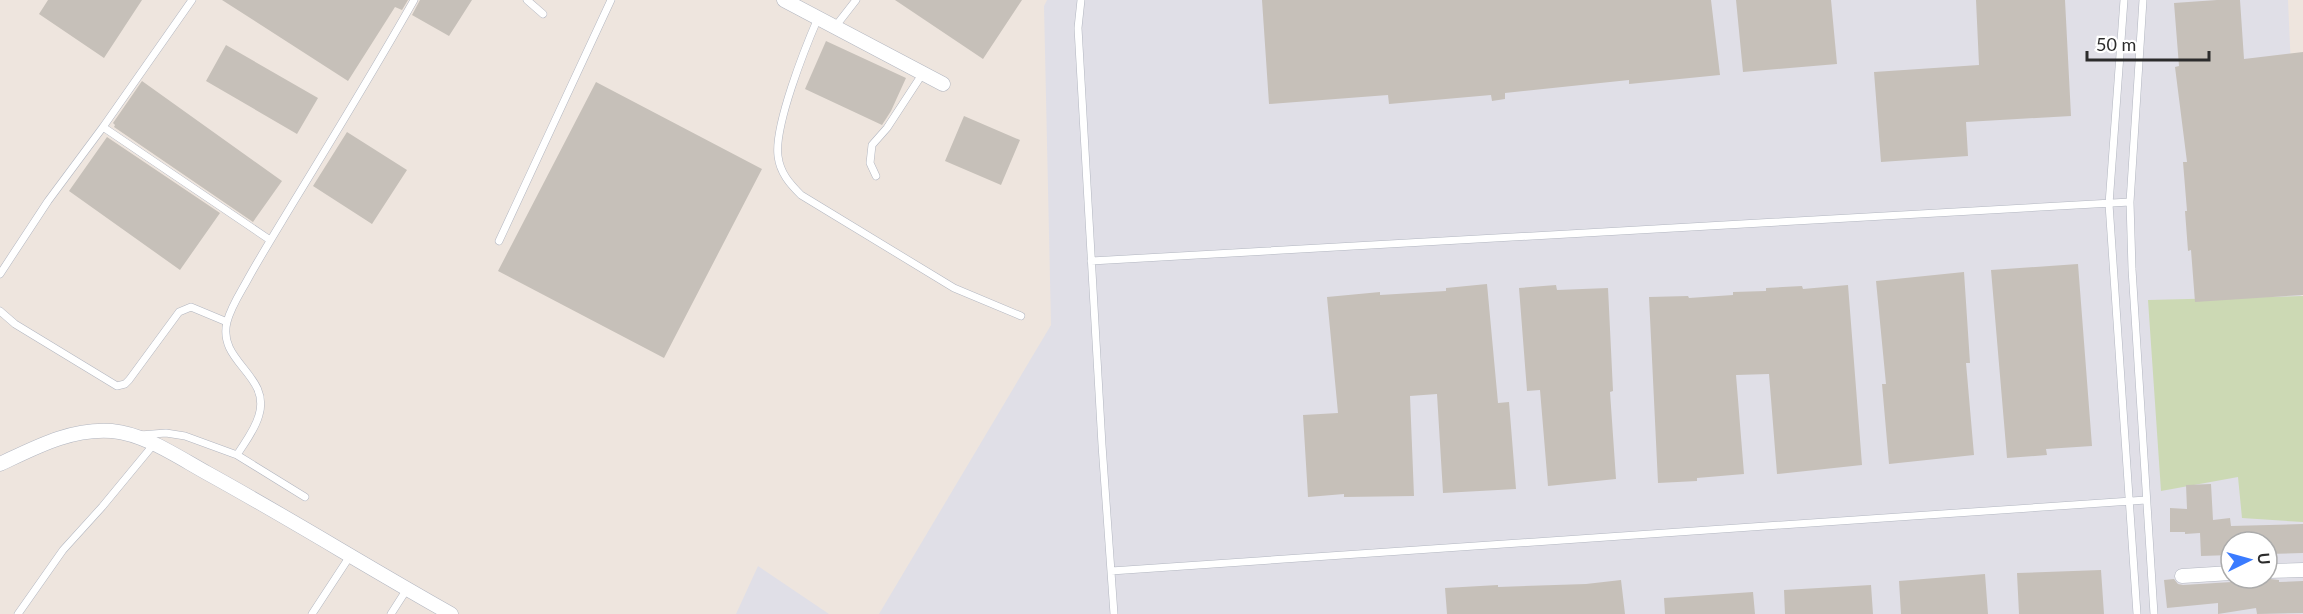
<svg xmlns="http://www.w3.org/2000/svg" width="2303" height="614" font-family="Lato,sans-serif">
<rect width="100%" height="100%" fill="#eee5de"/>
<path fill="#e0dfe7" fill-rule="evenodd" d="M1047,0h1241l15,340v274h-1424l172,-289 -7,-319zM2231,542h36v36h-36z
M758,566l71,48h-93z"/>
<path fill="#ccd9b4" d="M2303,296v226l-61,-4 -4,-41 -77,14 -13,-191z"/>
<path fill="#c6c0b9" d="M48,0h94l-38,58 -65,-44z
M222,0h186l-6,10 -7,-3 -47,74z
M420,0h52l-23,36 -37,-21z
M895,0h127l-39,59z
M1262,0h449l9,75 -91,9v-4l-124,13v6l-13,2 -1,-6 -102,9 -1,-9 -119,9z
M1736,0h95l6,64 -94,8z
M1976,0h89l6,116 -105,6 2,34 -87,6 -7,-90 105,-7z
M2217,0h23l4,59 59,-7v243l-108,7 -4,-52 -3,1 -3,-40h2l-4,-49h4l-12,-95 4,-1 -5,-63z
M826,41l80,37 -15,33 -9,14 -77,-36z
M226,45l92,53 -21,36 -91,-53z
M142,81l140,100 -29,41 -139,-95 1,-2 -2,-2z
M596,82l166,87 -98,189 -166,-87z
M964,116l56,24 -19,45 -56,-24z
M347,132l60,38 -35,54 -59,-38z
M107,137l113,76 -40,57 -111,-79z
M2078,264l14,182 -46,3 1,6 -40,3 -16,-188z
M1964,272l6,91h-4l8,92 -85,9 -7,-80h4l-10,-103z
M1487,284l11,119 11,-1 7,87 -73,4 -6,-99 -27,2 4,100 -70,1v-3l-36,3 -5,-82 35,-2 -11,-116 53,-5v3l66,-4v-3z
M1556,285l1,5 51,-2 5,103 -3,1 6,87 -68,7 -8,-96 -13,1 -8,-103z
M1848,285l14,180 -85,9 -8,-100 -33,1 8,99 -47,4v3l-39,2 -9,-186 39,-1 1,2 44,-3v-3l33,-1v-3l36,-2 1,3z
M2211,484l2,36 17,-2 1,8 72,-2v29l-36,1v-12h-36v13l-30,1 -1,-23 -15,1v-2h-15v-24l17,1 -1,-24z
M2101,570l3,44h-85l-2,-41z
M1985,574l3,40h-87l-2,-33z
M2238,578h24l17,2v2l24,-1v32l-46,1 -1,-6 -38,6v-11l-51,5 -3,-28 10,-1 4,5 5,1 49,-3z
M1621,580l4,34h-178l-2,-26 53,-3v2l88,-3z
M1871,585l2,29h-88l-1,-24z
M1753,592l2,22h-90l-1,-16z"/>
<g fill="none" stroke-linecap="round" stroke-linejoin="round">
<g stroke="#b2b6c0" stroke-width="8">
<path id="lane" d="M527,0l16,14
M1081,0l-3,28 24,417 12,169
M2124,0l-15,204 28,410
M2143,0l-13,202 2,67 22,345
M818,18c-13,30 -44,108 -40,138 2,17 12,28 23,39l153,93 67,28
M835,27l21,-27
M103,127l167,113
M876,176l-6,-13 2,-18 15,-17 36,-55
M499,241l112,-241
M1091,261l1039,-59
M0,274l48,-73 55,-74 89,-127
M0,311l15,13 102,62 8,-2 4,-4 50,-68 12,-5 36,15
M140,435l26,-2 19,3 52,19 68,42
M237,455c8,-13 18,-25 22,-40 12,-40 -42,-53 -32,-93 4,-16 14,-30 22,-45 14,-25 29,-49 44,-74 41,-67 82,-134 121,-203
M1111,571l1035,-71
M18,614l45,-64 39,-43 52,-63
M312,614l38,-58
M391,614l16,-25"/>
</g>
<g stroke="#b2b6c0" stroke-width="15">
<path id="street" d="M784,0l159,84
M0,464c36,-17 71,-36 112,-33 33,3 66,26 95,42 82,45 162,95 244,141
M2267,571l36,-1
M2182,576l49,-3"/>
</g>
<use href="#lane" stroke="#fff" stroke-width="7"/>
<use href="#street" stroke="#fff" stroke-width="14"/>
</g>
<g transform="translate(2249 560) rotate(85)"><circle r="28" fill="#ffffff" stroke="#ababab" stroke-width="1.5"/>
<path d="M0-4.5L10 22L0 15L-10 22Z" fill="#3a7bff"/>
<text y="-9" font-size="16" font-weight="bold" text-anchor="middle" fill="#2c2c2c">U</text>
</g>
<path d="M2087 51v9h122v-9" fill="none" stroke="#2c2c2c" stroke-width="3"/>
<text x="2096" y="51" font-size="18" fill="#2c2c2c" stroke="#ffffff" stroke-width="4.5" paint-order="stroke">50 m</text>
</svg>
